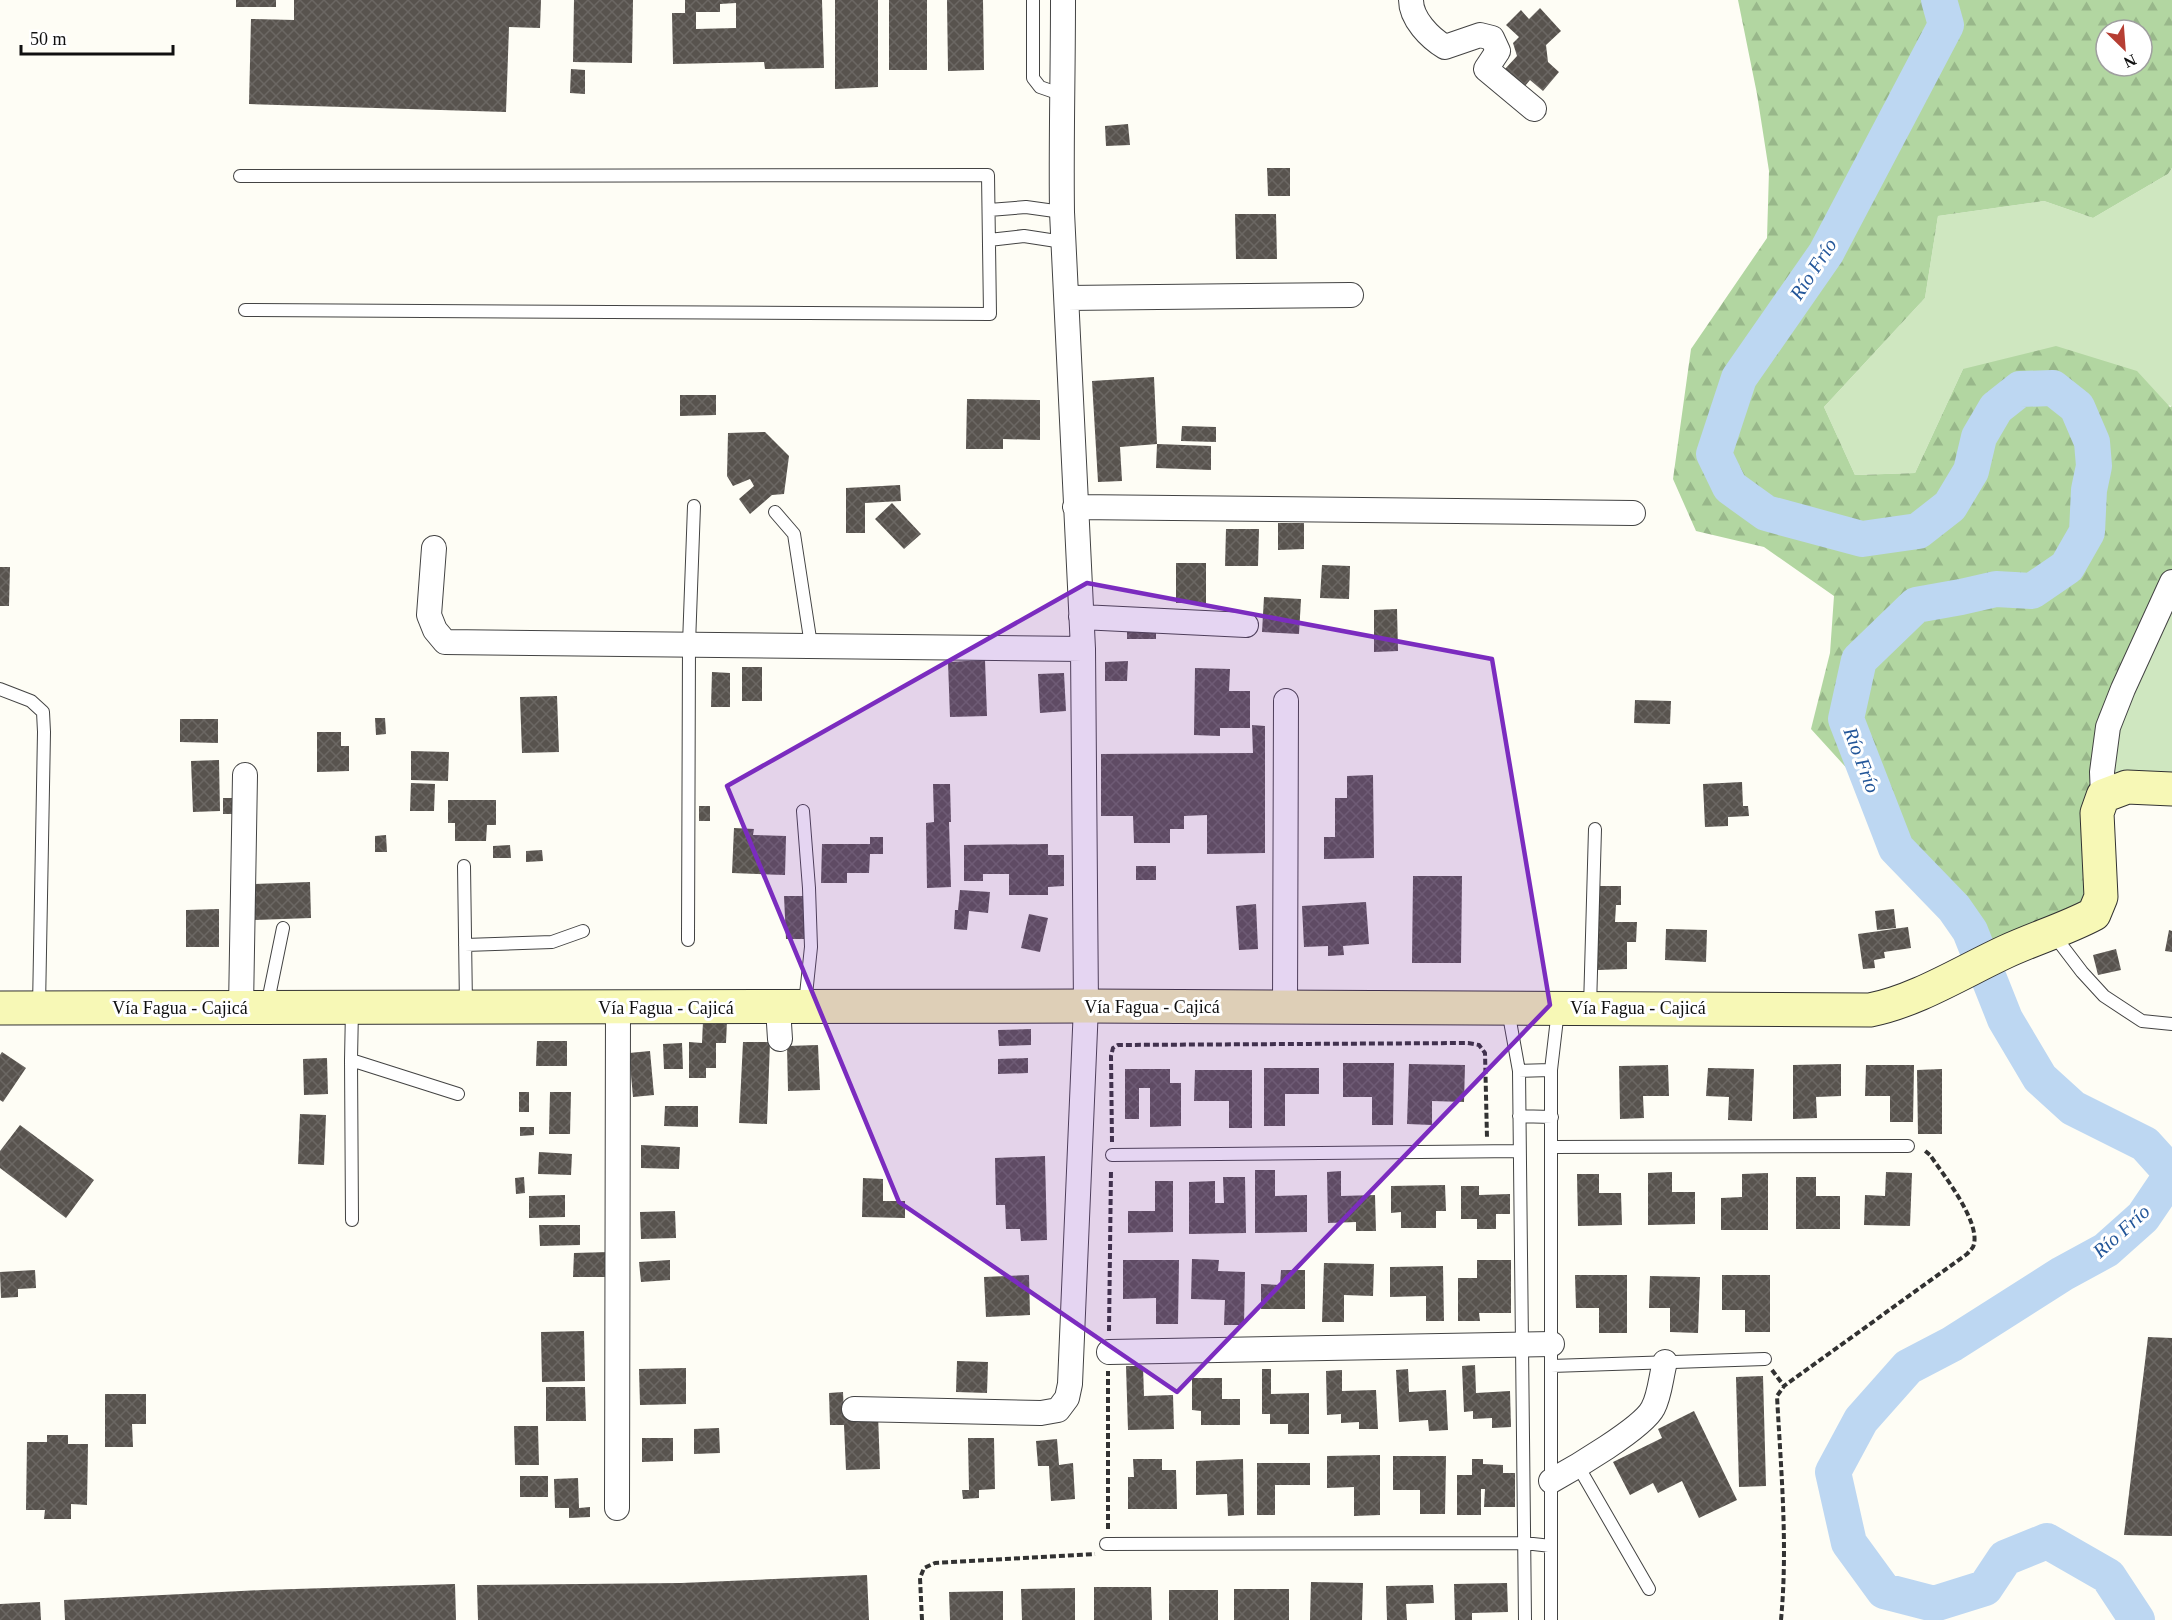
<svg xmlns="http://www.w3.org/2000/svg" width="2172" height="1620" font-family="Georgia,serif">
<defs>
<pattern id="forest-firs" width="22" height="20" patternUnits="userSpaceOnUse" patternTransform="scale(1.5)"><rect width="22" height="20" fill="#b2d6a1"/><path d="M5 1l3.5 6h-7zM16 11l3.5 6h-7z" fill="#98b78a"/></pattern>
<pattern id="building-cross-hatch" width="8" height="8" patternUnits="userSpaceOnUse" patternTransform="scale(1.5)"><rect width="8" height="8" fill="#58534e"/><path d="M0 0l8 8M0 8l8-8" fill="none" stroke="#6b6763"/></pattern>
</defs>
<rect width="100%" height="100%" fill="#fefdf5"/>
<path fill="#cfe7c0" d="M2172,168v238l-209,-37 -48,104 -60,2 -31,-68 101,-109 13,-82 106,-15 49,17 75,-44z
M2172,582v207l-70,-17z"/>
<path fill="url(#forest-firs)" fill-rule="evenodd" d="M1738,0h434v168l-4,6 -75,44 -49,-17 -106,15 -13,82 -101,109 31,68 60,-2 48,-104 93,-23 81,25 33,36 2,-1v176l-49,107 -22,208 -124,54c-16,-49 -50,-64 -79,-102 -9,-12 -20,-49 -27,-65l-19,-10 -41,-45 19,-76 4,-57 -70,-49 -68,-16 -23,-52 18,-130 76,-111 2,-67 -12,-77zM2106,30h36v36h-36z"/>
<g fill="none" stroke-linecap="round" stroke-linejoin="round">
<path stroke="#bdd7f2" stroke-width="36" d="M1939,0l7,25 -120,228 -87,125 -25,76 16,33 36,26 96,26 56,-8 32,-25 21,-35 8,-34 17,-29 24,-19 33,-1 24,19 15,35 2,24 -5,24 -2,42 -20,35 -35,24 -36,-2 -35,8 -45,8 -57,55 -13,59 50,129 58,60 16,23 35,88 35,59 33,30 72,36 27,30 -29,43 -37,33 -44,24 -110,70 -44,23 -47,53 -28,52 16,71 35,48 50,13 51,-16 20,-30 42,-17 61,35 29,44"/>
</g>
<path fill="url(#building-cross-hatch)" fill-rule="evenodd" d="M236,0h40v7h-40z
M294,0h247l-1,28 -31,-1 -3,85 -257,-8 2,-85 43,1z
M574,0h59l-1,63 -59,-1z
M685,0h137l2,68 -59,1 -1,-7 -91,2 -1,-51h13zM736,3v25l-40,1v-17h24v-8z
M835,0h43v87l-43,2z
M889,0h38v70h-38z
M947,0h36l1,70 -36,1z
M1540,8l21,23 -15,14 2,17 11,10 -16,19 -13,-11 -5,6 -20,-17 12,-13 -4,-13 6,-6 -13,-12 15,-15 8,9z
M571,69l14,1v24l-15,-1z
M1128,124l2,21 -24,1 -1,-20z
M1267,168h23v28h-22z
M1235,214h41l1,45h-41z
M1154,377l3,67 54,2v24l-55,-2 1,-24 -37,3 2,34 -24,1 -6,-101z
M680,395h36v20l-36,1z
M967,399l73,1v40l-37,-1v10h-37z
M1182,426l34,1v15l-35,-1z
M765,432l24,24 -5,38 -12,1 -22,19 -11,-15 15,-13 -4,-7 -17,7 -6,-10 1,-43z
M900,485l1,16 -36,2v30h-19v-45z
M892,503l29,31 -17,15 -29,-30z
M1278,523h26v26l-26,1z
M1226,529h33l-1,37h-33z
M1176,563h30v40h-30z
M1322,565l28,1 -1,33 -29,-1z
M0,567h10l-1,39h-9z
M1264,597l37,2 -2,35 -37,-2z
M1397,609l1,42 -24,1v-42z
M1127,626h29v13h-29z
M985,660l2,56 -37,1 -2,-55z
M1128,661l-1,20h-22v-19z
M742,667h20v34h-20z
M1195,668l35,1 -1,22h21v37h-30v8l-26,-1z
M712,672l18,1v34h-19z
M1064,673l2,38 -26,2 -2,-39z
M557,696l2,56 -37,1 -2,-56z
M1635,700l36,1 -1,23 -36,-1z
M375,718h10l1,16 -10,1z
M180,719h38v24l-38,-1z
M1252,725l13,1v127l-58,1v-39l-23,1v13h-14v14h-36l-1,-27h-32v-62l152,-1z
M317,732h24v14h8v25l-32,1z
M411,751l38,1 -1,29 -37,-1z
M219,760l1,51 -27,1 -2,-51z
M1373,775l1,83 -50,1v-22h11v-39h12v-22z
M1742,782l1,24h5l1,10 -21,1v9l-23,1 -2,-43z
M411,783l24,1 -1,27h-24z
M933,784h17l1,38h-2l2,65 -24,1 -1,-65 8,-1z
M223,798h14v16h-14z
M448,800h48v25h-9l-1,16h-31v-18h-7z
M699,806h11v15h-11z
M734,828l20,1 -1,6 33,1 -1,39 -53,-2z
M386,835l1,17h-12v-16z
M870,837h13v17h-13l-1,19h-22v10h-26l1,-39h48z
M1048,844v11h16v31l-16,1v8h-39v-21h-26v7h-19v-36z
M510,845l1,13h-18v-12z
M542,850l1,11 -17,1v-11z
M1136,866h20v14h-20z
M1413,876h49l-1,87h-49z
M310,882l1,36 -56,2 -2,-36z
M1598,886h23v19h-5l-1,17h22l-1,20h-9v27l-29,1z
M960,890l30,2 -2,21 -19,-2 -2,19 -13,-1 1,-19h3z
M784,896h20l1,43h-19z
M1366,902l3,42 -26,2 1,9 -16,1v-10l-24,1 -2,-41z
M1256,904l2,45 -19,1 -3,-44z
M219,909v38h-33v-37z
M1894,909l2,19 -19,2 -2,-19z
M1029,914l19,4 -8,34 -19,-4z
M1908,927l3,21 -27,4 1,6 -11,2 1,8 -12,1 -5,-35z
M1666,929l41,1 -1,32 -41,-2z
M2169,930l3,1v21l-7,-1z
M2116,949l5,21 -23,5 -5,-20z
M703,1021h24l-1,22h-10v25h-10v10h-17v-36l13,1z
M1031,1029v16l-32,1 -1,-16z
M537,1041h30v25h-31z
M743,1042h27l-3,82 -28,-1z
M682,1043l1,26h-19l-1,-25z
M818,1045l2,45 -32,1 -1,-45z
M650,1051l4,44 -21,2 -4,-44z
M2,1052l24,16 -23,34 -3,-2v-45z
M327,1058l1,36 -24,1 -1,-36z
M1028,1058v15l-30,1v-15z
M1343,1063h51l-1,62h-21v-28h-29z
M1409,1064l56,1 -1,37 -32,-1v24l-25,-1z
M1841,1064v32l-25,1 1,21 -24,1v-54z
M1668,1065l1,31h-26l1,22 -24,1 -1,-53z
M1866,1065h48l-1,57h-23v-26h-25z
M1264,1068h55v26h-34v32h-21z
M1708,1068l46,1 -2,52 -24,-1 1,-23 -23,-1z
M1125,1069h45v14h11v43l-31,1v-39h-11v31h-14z
M1942,1069v65h-24l-1,-64z
M1195,1070h57v58h-23v-27h-35z
M519,1092h10v20h-10z
M550,1092h21l-1,42h-21z
M665,1106h33v21l-34,-1z
M300,1114l26,1 -2,50 -26,-1z
M20,1125l74,55 -28,38 -66,-50v-17z
M520,1127h14v8l-14,1z
M641,1145l39,2 -1,22 -38,-1z
M539,1152l33,2 -1,21 -33,-1z
M1045,1156l2,84 -26,1 -1,-12h-14l-1,-24h-9l-1,-47z
M1255,1170h20v26l32,-1v37l-52,1z
M1341,1171v25l34,-1 1,36h-20v-9l-28,1 -1,-51z
M1672,1172v20h23v32l-47,1v-52z
M1886,1172l26,1 -2,53 -46,-1 1,-30 20,1z
M1768,1173v57h-47v-32l21,-1v-23z
M1577,1174h22v19h22l1,32 -44,1z
M524,1177l1,16 -9,1 -1,-16z
M1223,1177h22l1,56 -57,1v-52l26,-1v22h9z
M1796,1177h20v19h24v33h-44z
M863,1178l20,1v22h22v17l-43,-1z
M1155,1181h18v51l-45,1v-22h27z
M1445,1185l1,26h-10v17h-35v-16l-10,1v-27z
M1461,1186h18v9l31,-1v20h-14v15h-19v-10h-16z
M565,1195v22l-36,1v-22z
M675,1211l1,27 -35,1 -1,-27z
M539,1225h41v20l-40,1z
M609,1252v25h-36l1,-24z
M1192,1259l27,1 -1,11 27,1 -1,53h-20l1,-25 -34,-1z
M670,1260v20l-29,2 -2,-20z
M1123,1260h56l-1,64h-22v-26l-33,1z
M1477,1260h34v53h-32l1,8h-22v-43h19z
M1324,1263l50,1 -1,32 -29,-1v27h-22z
M1443,1266l1,55h-18v-25l-36,1v-30z
M35,1270l1,18 -18,1v8l-17,1 -1,-26z
M1281,1270h24v39h-44v-25l19,1z
M1029,1275l1,40 -44,2 -2,-40z
M1575,1275h52v58h-28v-25h-23z
M1722,1275h48v57h-25v-22h-23z
M1650,1276l50,1 -2,56 -28,-1v-24h-21z
M584,1331l1,50 -43,1 -1,-50z
M2148,1337l24,1v198l-48,-1z
M957,1361l31,1 -1,31 -31,-1z
M1475,1365l1,28 34,-2 1,36 -19,1v-10l-19,1v-8l-9,1 -2,-46z
M1126,1366h17l1,30 29,-1 1,34 -46,1z
M686,1368v36l-46,1 -1,-36z
M1262,1369h9v25l38,-1v41h-21v-10h-18v-10h-8z
M1408,1369l1,23 37,-2 2,40 -19,1 -1,-11 -29,2 -3,-52z
M1342,1370v21l34,-1 2,39h-19v-7l-18,1v-9l-14,1 -1,-44z
M1763,1376l3,110 -27,1 -3,-110z
M1192,1378h30v21h18v26h-39v-14l-9,-1z
M546,1387h39l1,34h-40z
M843,1392l1,23 34,-1 2,55 -34,1 -2,-45h-14l-1,-32z
M105,1394h41v30h-14l1,23h-28z
M1694,1411l43,89 -38,18 -17,-37 -24,12 -5,-10 -23,12 -17,-33 49,-24 -4,-9z
M514,1426h24l1,39h-24z
M719,1428l1,25 -26,1v-25z
M47,1435h21v9h20l-1,61 -16,-1v15h-27l1,-9h-19l1,-68h20z
M642,1438h31v23l-31,1z
M968,1438h26l1,51 -16,1v8l-16,1 -1,-9h7z
M1057,1439l2,26 14,-2 2,36 -24,2 -2,-35h-11l-2,-25z
M1380,1455v60l-26,1v-29l-27,1v-32z
M1393,1456h53l-1,58h-25v-24h-27z
M1133,1459h29v11h14l1,39h-49v-32h6z
M1243,1459l1,56 -16,1 -1,-22 -31,1v-34z
M1472,1459h11v5l20,1v8h12v34h-31l1,-18h-4v26h-24v-40h15z
M1257,1463h53v22h-35v30h-18z
M520,1476h28v21h-28z
M578,1478l1,30 11,-1v10l-21,1v-10h-14l-1,-29z
M867,1575l2,45h-391l-1,-35 204,-2z
M1311,1582l52,1 -1,37h-52z
M1507,1583l1,29 -36,1v7h-17l-1,-36z
M455,1584l1,36h-391l-1,-20 199,-10z
M1433,1585l1,18 -28,1 1,16h-20l-1,-34z
M1094,1587h57l1,33h-58z
M1075,1588v32h-53l-1,-31z
M1234,1589h55v31h-55z
M1169,1590h49v30h-49z
M1003,1591v29h-53l-1,-28z
M40,1602l1,18h-41v-16z"/>
<g fill="none" stroke-linecap="round" stroke-linejoin="round">
<g stroke="#434343" stroke-width="14">
<path id="lane" d="M1033,0v78l7,9 23,8
M240,176l748,-1 2,139 -745,-4
M989,210l37,-3 36,5
M989,240l35,-4 39,6
M775,512l19,22 17,111
M0,689l31,12 12,11 1,20 -5,275
M803,811l6,77 2,59 -6,57
M464,866l2,140
M2053,934l29,38 22,24 38,25 30,3
M688,940l1,-296 5,-138
M465,945l87,-3 31,-11
M267,1006l16,-78
M1590,1007l5,-178
M1508,1010l11,61 6,549
M351,1060l107,34
M1519,1071l32,-1
M1519,1116l33,1
M1552,1147l356,-1
M1112,1155l407,-4
M352,1220l-1,-160 1,-51
M1551,1366l214,-7
M1578,1466l71,123
M1106,1544l418,-1 27,3
M1551,1620v-550l7,-60"/>
</g>
<g stroke="#434343" stroke-width="26">
<path id="street" d="M1411,0c0,19 19,38 34,47l35,-12 12,3 6,13 -12,18 48,40
M1067,298l284,-3
M1075,507l558,6
M434,548l-5,67 6,15 10,12 638,7
M1081,617l165,8
M2103,796l-1,-24 6,-45 15,-38 49,-107
M241,1008l4,-233
M778,1008l2,31
M1285,1008l1,-307
M1109,1352l443,-8
M854,1409l187,4 17,-3 9,-12 3,-14 16,-378 -3,-357 -21,-437c-1,-71 1,-141 1,-212
M1551,1481c22,-12 92,-53 102,-73 7,-13 8,-32 12,-46
M617,1508l1,-500"/>
</g>
<g stroke="#323232" stroke-width="35">
<path id="secondary" d="M0,1008l1086,-2 784,4c46,-9 92,-38 135,-58 30,-14 61,-23 89,-38l7,-17 -4,-84 6,-17 24,-9 45,2"/>
</g>
<path stroke="#323232" stroke-width="4" stroke-dasharray="6 3" stroke-linecap="butt" d="M1112,1142l-1,-86 2,-8 5,-3 350,-2 11,2 6,8 2,85
M1109,1331l2,-161
M1772,1370l12,16
M1108,1529v-158
M922,1620l-2,-42 4,-10 11,-5 160,-9
M1781,1620c7,-75 0,-149 -4,-224l7,-10 183,-132c2,-2 4,-4 6,-7 10,-23 -31,-74 -43,-92l-7,-6"/>
<use href="#lane" stroke="#fff" stroke-width="12"/>
<use href="#street" stroke="#fff" stroke-width="24"/>
<use href="#secondary" stroke="#f7f8b6" stroke-width="33"/>
</g>
<path fill="#7b2cbf" fill-opacity="0.2" stroke="#7b2cbf" stroke-width="4.5" stroke-linejoin="round" d="M1087,583l405,76 58,346 -373,387 -278,-190 -172,-416z"/>
<g text-anchor="middle" dominant-baseline="central" stroke-width="6" stroke-linejoin="round" paint-order="stroke">
<g font-size="18" fill="#101010" stroke="#fff">
<text x="1152" y="1007">Vía Fagua - Cajicá</text>
<text x="180" y="1008">Vía Fagua - Cajicá</text>
<text x="666" y="1008">Vía Fagua - Cajicá</text>
<text x="1638" y="1008">Vía Fagua - Cajicá</text>
</g>
<g font-size="20" font-style="italic" fill="#235699" stroke="#fff">
<text transform="translate(1813 269) rotate(-57)">Río Frío</text>
<text transform="translate(1862 760) rotate(69)">Río Frío</text>
<text transform="translate(2121 1231) rotate(-42)">Río Frío</text>
</g>
</g>
<g transform="translate(2124 48) rotate(155)"><circle r="28" fill="#ffffff" stroke="#9f9f9f" stroke-width="1.5"/>
<path d="M0-4.5L10 22L0 15L-10 22Z" fill="#b63e33"/>
<text y="-9" font-size="16" font-weight="bold" text-anchor="middle" fill="#101010">N</text>
</g>
<path d="M21 45v9h152v-9" fill="none" stroke="#101010" stroke-width="3"/>
<text x="30" y="45" font-size="18" fill="#101010" stroke="#ffffff" stroke-width="4.5" paint-order="stroke">50 m</text>
</svg>
